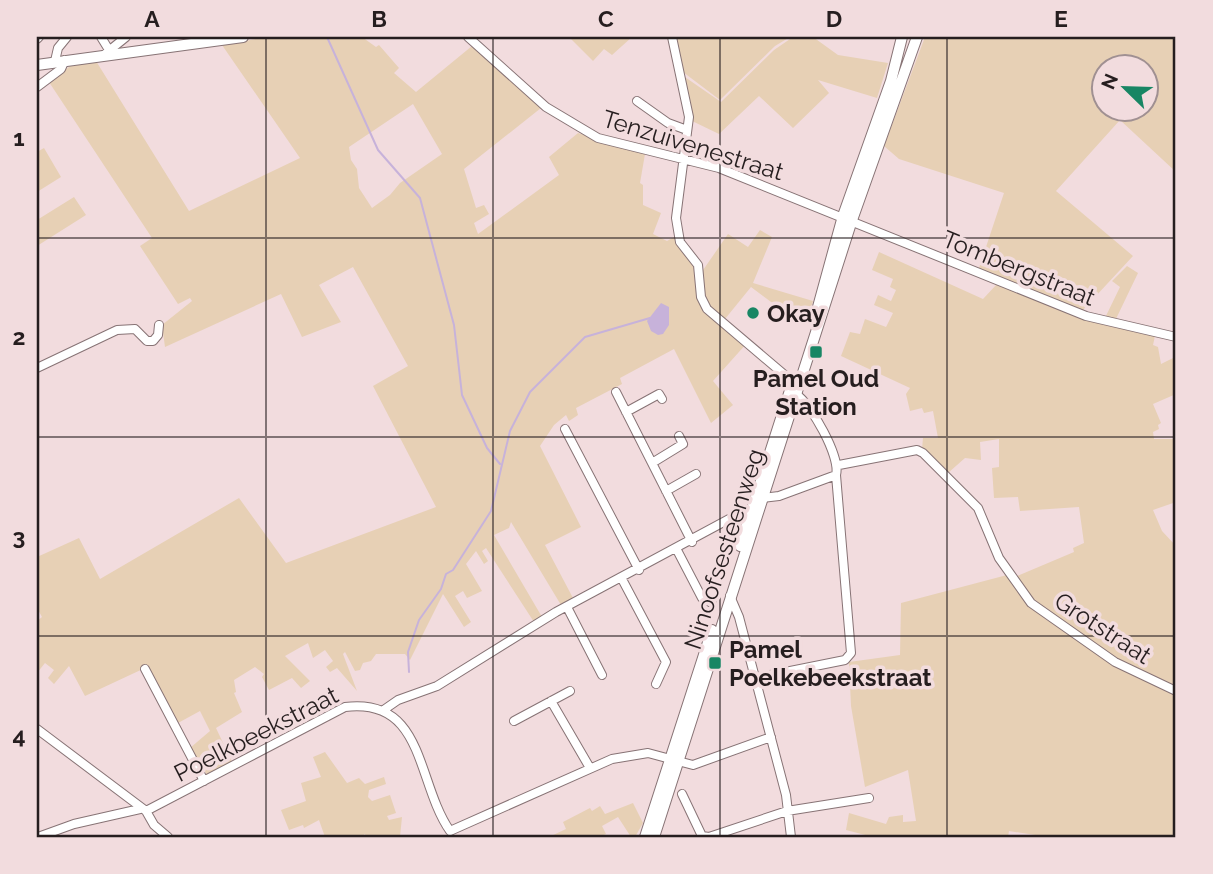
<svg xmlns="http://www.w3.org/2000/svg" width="1213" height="874" font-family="Raleway,sans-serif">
<rect width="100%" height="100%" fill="#f2dcde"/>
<path fill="#e7d0b5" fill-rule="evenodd" d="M267,37h95l14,10 3,-2 20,23 -5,5 22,19 56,-46 69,62 -77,61 12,39 8,-3 5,9 -15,9 4,11 81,-59 -10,-18 29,-24 67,21 -5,29 3,2v20l18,8 -8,21 14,7 9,-5 21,30 2,30 48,47 -34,38 20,24 -22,18 -37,-74 -54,29 2,6 -46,24 2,7 -9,6 -3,-6 -12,10 -14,21 41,81 -36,18 28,53 -12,7 -50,-83 -2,6 -15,7 48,82 -8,5 -48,-74 -4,3 6,10 -4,3 -8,-13 -10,13 16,27 -15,7 -4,-7 -8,5 16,26 -7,5 -21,-33 -33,66 -5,-6h-29l-5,7 -8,2 -3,7 -5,1 -10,-19 -2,2 14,37 -20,-23 -7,4 -4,-5 7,-6 -8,-11 -12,8 -5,-15 -23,13 25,25 -9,7 -9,-10 -23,12 -7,-13 2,-3 -9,-7 -21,13 2,12 -2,1 8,19 -26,16 16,34 -25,13 -17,-27 20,-17 -10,-20 -22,12 -33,-55 -60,28 -16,-30 -15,18 -6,-6 6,-8 -9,-7 -8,10v-52l5,-4 -5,-9v-51l42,-19 21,41 139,-81 47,65 150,-56 -63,-121 35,-20 -55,-99 -34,18 22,37 -39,15 -21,-43 -116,53 -3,-22 30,-24 -2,-3 -12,6 -38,-58 12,-8 -103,-156 24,-18 23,-3 93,150 111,-53 -78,-113zM413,104l29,50 -42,29 -10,12 -18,13 -13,-20 -2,-19 -6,-9 -2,-13z
M569,37h63l-20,18 -8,-6 -11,12z
M675,37h115l-15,9 -55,54 -37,-28z
M793,37h20l25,18 50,8 -11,35 -59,-18 11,13 -36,35 -34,-32 -40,38 -29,-14 -8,-45 39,27 53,-52z
M925,37h251v135l-56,-52 -64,71 77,65 -51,55 -104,-40 26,-78 -105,-34 -15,-13zM1104,66h42v42h-42z
M44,148l17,29 -24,15v-40z
M74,197l12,18 -49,31v-26z
M760,230l12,7 -19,46 60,18 -7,24 -8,-3 -47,-35 -26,32 -20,-17 -4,-29 27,-39 20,13z
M879,252l104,47 14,-15 100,39 58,13 -2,9 5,2 3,17 12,-6 3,6v30l-23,10 8,19 -3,2 1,4 -6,3 1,7h22v63l-23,8 9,21 14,15v143c-58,-28 -123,-59 -161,-112l59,-25 -1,-4 11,-5 -5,-36 -59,4 -2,-14 -24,1 -2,-30 7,-1v-28l-19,3 1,18 -16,-2 -17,15 -26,-24 1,-11h15l-5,-27 -9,2 -2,-5 -12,3 -4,-17 4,-6 -69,-32 9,-24 10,2 5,-15 21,8 7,-14 -19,-8 4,-10 13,6 5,-11 -6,-3 3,-8 -21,-9z
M1127,266l11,7 -24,50 -10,-3 16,-33 -8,-6z
M1007,575l20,28 20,17 129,73v144h-128l-39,-6 -1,6h-135l-27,-7 3,-17 37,11 3,-7 14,-2v7l13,-1 -8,-51 -43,17 -14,-81 -2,-44 51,-7 1,-52z
M325,752l22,31 12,-5 6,6 19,-7 2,7 -17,6 -1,7 4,4 18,-6 6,18 -9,3 2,4 13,-3 -2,20h-34l-1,-3 -4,3h-36l-6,-17 -15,8 -1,-3 -14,5 -8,-20 25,-9 -5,-18 20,-6 -8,-20z
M633,803l10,20 -8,14h-4l-13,-20 -16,9 4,8 -7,3h-50l17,-8 -3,-7 27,-14 2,3 8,-5 5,8z"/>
<path fill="#c7b2da" d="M661,303l8,4v18l-6,9 -5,1 -7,-4 -4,-10z"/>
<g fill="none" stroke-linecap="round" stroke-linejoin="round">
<path stroke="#c7b2da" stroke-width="2" d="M327,37l51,113 42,48 34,127 8,70 25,53 13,16
M409,672l-1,-20 11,-32 22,-31 5,-15 7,-4 38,-59 19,-80 20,-39 55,-55 65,-19"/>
<g stroke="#877375" stroke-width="10">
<path id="minor" d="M101,37l8,13
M468,37l78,70 52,31 121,30 367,148 90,21
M672,37l17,80 -13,101 4,24 18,23 3,32 6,12 86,73
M37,39l2,-2
M105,54l21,-17
M55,61l3,-13 9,-11
M37,87l24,-18 4,-9
M637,101l31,22 19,7
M37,368l80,-38 18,-1 12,12h6l5,-6 1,-10
M616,392l76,150
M626,412l33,-18 3,5
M565,429l74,141
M652,463l31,-19 -4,-8
M839,465l78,-15 6,3 55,55 21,50 32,45 84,59 61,29
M666,491l30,-17
M762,498l17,-2 57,-21c5,-18 -25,-71 -40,-81
M677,550l25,48 10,5
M622,579l44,83 -10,22
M730,596l9,21 47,178 5,42
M567,607l35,68
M145,669l59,112
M755,678l90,-18 6,-7 -15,-178
M551,701l39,67
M385,709l13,-9 39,-14 119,-74 188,-101 6,2
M514,721l56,-30
M37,729l109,82
M682,794l20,42 7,1 78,-26 82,-13
M146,811l199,-104c80,-10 71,75 105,124
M146,811l8,14 14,12
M450,831l162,-72 36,-6 45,12 78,-28
M38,837l36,-13 66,-15"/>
</g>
<g stroke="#877375" stroke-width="12">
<path id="major" d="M37,65l206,-28
M818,307l25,-91 48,-135 11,-44
M740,546l53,-165
M645,837l67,-207
M654,837l198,-617 65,-183"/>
</g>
<use href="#minor" stroke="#fff" stroke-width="8"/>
<use href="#major" stroke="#fff" stroke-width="10"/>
</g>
<path fill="none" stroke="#261e1f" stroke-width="2" stroke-opacity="0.55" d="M266,37v800M493,37v800M720,37v800M947,37v800M37,238h1139M37,437h1139M37,636h1139"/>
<g fill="#188664" stroke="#f2dcde" stroke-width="2.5">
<circle cx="753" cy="313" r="7"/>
<rect x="809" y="345" width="14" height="14" rx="3.5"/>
<rect x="708" y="656" width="14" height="14" rx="3.5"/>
</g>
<g text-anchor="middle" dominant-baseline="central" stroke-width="7" stroke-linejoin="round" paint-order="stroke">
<g font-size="24" fill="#261e1f" stroke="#f2dcde">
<text transform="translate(693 145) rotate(17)">Tenzuivenestraat</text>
<text transform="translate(1019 268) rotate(22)">Tombergstraat</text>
<text transform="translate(724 549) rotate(-72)">Ninoofsesteenweg</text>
<text transform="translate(1103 628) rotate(33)">Grotstraat</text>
<text transform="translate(256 734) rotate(-27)">Poelkbeekstraat</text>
</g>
<g font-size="24" font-weight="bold" fill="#261e1f" stroke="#f2dcde" text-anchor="start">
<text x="767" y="313">Okay</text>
<text x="816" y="378" text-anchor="middle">Pamel Oud<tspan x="816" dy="28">Station</tspan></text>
<text x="729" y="649">Pamel<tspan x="729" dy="28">Poelkebeekstraat</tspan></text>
</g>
</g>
<rect width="1213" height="874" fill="none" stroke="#f2dcde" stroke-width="77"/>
<g transform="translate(1125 88) rotate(293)"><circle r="33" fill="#f2dcde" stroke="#a09092" stroke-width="2"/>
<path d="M0-5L12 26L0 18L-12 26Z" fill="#188664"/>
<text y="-10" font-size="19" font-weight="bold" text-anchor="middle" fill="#261e1f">N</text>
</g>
<rect x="38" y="38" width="1136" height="798" fill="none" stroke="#261e1f" stroke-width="2.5"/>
<g font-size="23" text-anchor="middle" font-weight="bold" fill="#261e1f">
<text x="152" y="27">A</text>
<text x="379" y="27">B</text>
<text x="606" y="27">C</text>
<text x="834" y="27">D</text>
<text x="1061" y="27">E</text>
<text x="19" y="146">1</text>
<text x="19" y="345">2</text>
<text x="19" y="545">3</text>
<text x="19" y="744">4</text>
</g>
</svg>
